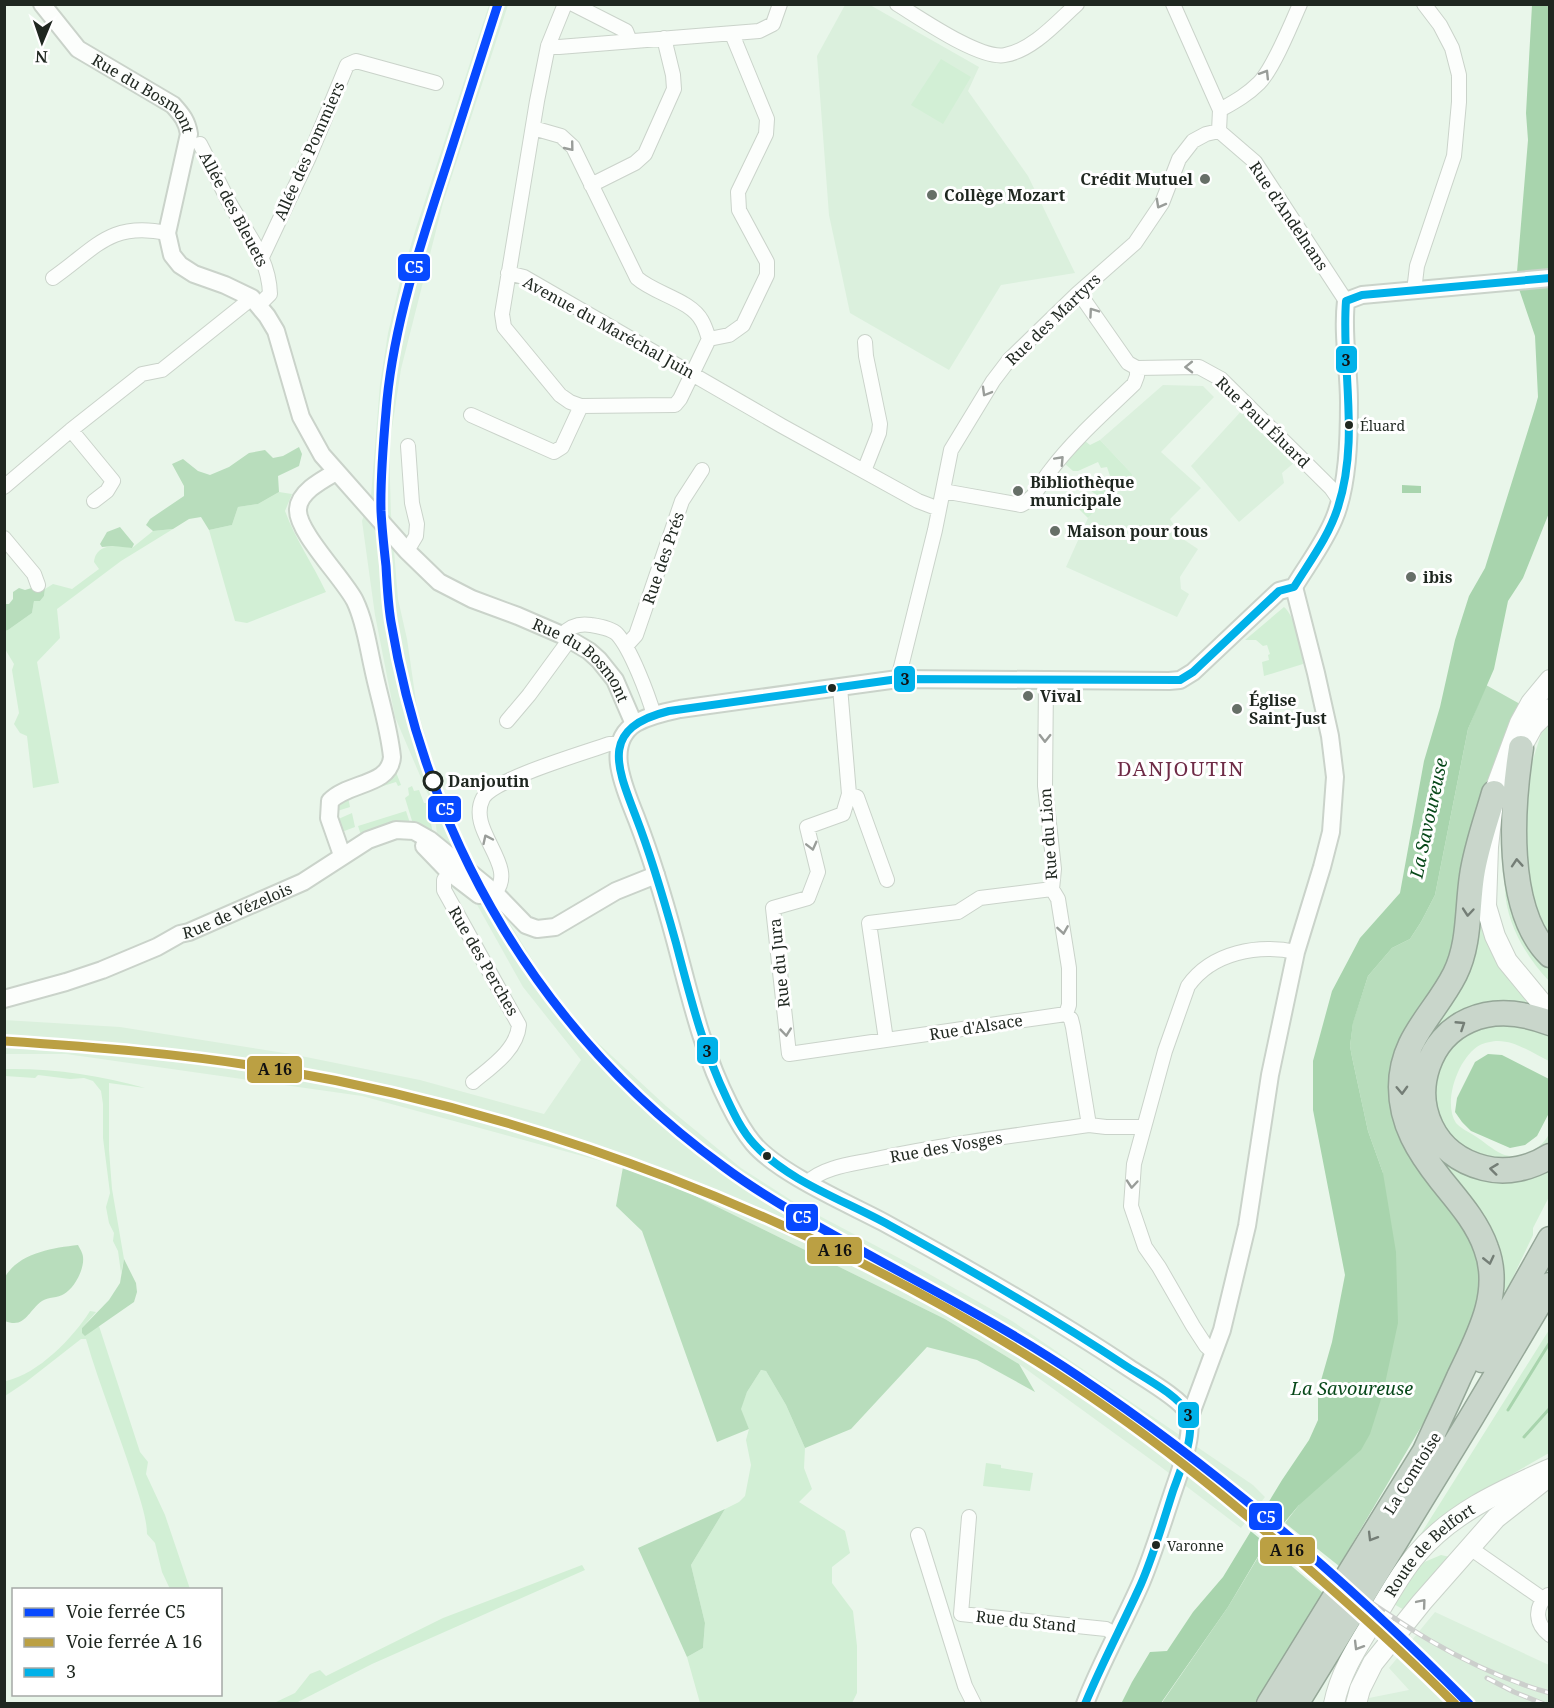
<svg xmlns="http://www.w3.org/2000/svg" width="1554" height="1708" font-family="'Noto Serif',serif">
<rect width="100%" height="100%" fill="#e9f6ea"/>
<path fill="#dbf0dd" d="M489,5h19l-65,198 -42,166 -12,79 2,66 7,85 9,40 10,69 23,78 12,30 28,60 75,120 17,23 94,87 75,62 56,36 134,71 81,46 241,164 12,12 -24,31 -80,-61 -142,-103 -74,-45 -274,-135 -48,-17 -261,-71 -296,-42h-61l-1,-34 116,7 171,27 129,26 124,34 37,-54 -58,-73 -86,-154 -4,-27 -38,-89 -20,-102 -13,-94 9,-25 9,-112 8,-51 12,-51 15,-51z
M845,5h25l109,62 -11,24 60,85 47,97 -74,12 -52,85 -99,-57 -21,-98 -12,-159z
M1163,385l40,1 11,11 -53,55 40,36 -31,31 13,20 15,10 -18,28 1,12 8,5 -12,23 -111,-50 22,-49 45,-43 -33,-35z
M1245,407l43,45 7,10 -13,11 2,10 -45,39 -48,-56z
M1435,1612l114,53v38h-181l1,-5 40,-8 -20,-22z"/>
<path fill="#d2efd5" d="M941,59l30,18 -28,47 -32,-19z
M1100,440l33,35 -45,43 -10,-10 16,-6 4,-6 -19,-14 7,-2 6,7 7,-5 3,4 4,-2v-5l4,-3 -3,-9 -6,1 -3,-6 -20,9h-5l-9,-8 21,-22 5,4z
M279,492l13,2 -7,17c10,28 28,53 41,81l-79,31 -12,-2 -26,-91 23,-5 6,-18 20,-3z
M173,529l-52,32 -64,48 3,29 -23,24 22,121 -26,5 -6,-52 -7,-3 -6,-9 5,-11 -7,-43 2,-6 -9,-15 -1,-18 4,-1 24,-17 2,-12h6l4,-5 1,-7 8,-5 19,5 27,-20 -5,-7c2,-19 23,-17 38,-14l21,-17z
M1284,607c10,7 19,44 19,57l-39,12 -2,-14 7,-2 -1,-5 2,-1 -3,-9 -4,1 -7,-6h-11z
M1549,721v220l-14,-24 -11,-67 4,-75 14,-44z
M396,772l5,13 -3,1 -2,-4 -48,15 2,10 -16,5c4,-23 34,-22 51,-31 5,-2 8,-6 11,-9z
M412,786l2,5 5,-1 5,13h3l6,31 -20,-10 -8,-26 4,-3 -1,-7z
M406,811l5,15 -50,9 -3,-9z
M352,813l3,14 -16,6 -3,-13z
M1506,836l43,126v19c-23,-24 -43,-58 -44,-92 -1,-18 1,-36 1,-53z
M1482,900l59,111 -78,6 -45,84 72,76 59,-11v31l-16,31v7l-27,57 -8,-4 -66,-130 -22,-86z
M1495,1020l54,13v28c-15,-7 -33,-20 -51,-20 -5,0 -14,2 -18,4 -21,11 -38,57 -24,78 4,5 13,9 19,13 8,5 18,14 27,18 17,7 40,-5 47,-20v13l-4,5 -55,10 -35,-17 -16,-21 -6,-27 8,-36 26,-32z
M5,1069c46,-1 95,6 140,19l-36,-5v67l3,39 12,70 -3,14 -3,-22 -5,-10 1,-8 -5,-10 -3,-16 4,-14 -7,-55v-34l-2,-13 -8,-10 -9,-3 -14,1 -32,-4 -3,3 -30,-2z
M90,1311l6,1 -14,16 9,2 8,-4 41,126 8,10 -2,12 19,41 25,74h-20l-8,-17 -7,-29 -8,-9c0,-16 -8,-38 -13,-54 -15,-47 -34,-93 -48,-141h-5l-55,43 -21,14 -1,-17 2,2c32,-7 67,-43 84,-70z
M1549,1330v123l-98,56 -39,39z
M761,1370l5,1 20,34 19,43 -1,20 8,21 -13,13 46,29 5,22 -18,14v16l21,28 4,35v47l-5,10h-152l-13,-46 16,-9 2,-25 -14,-58 34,-56 14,-7 6,-6 6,-31 -5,-25 3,-11 -9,-20 7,-17z
M986,1463l15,2v3l32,5 -3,18 -47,-5z
M1441,1555l9,2 -44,54 -14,-8 25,-35 5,-5z
M582,1565l3,5 -213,94 -76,39h-22l21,-10 15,-19 10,-4 6,6 117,-58z"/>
<path fill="#b8ddbc" d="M299,447l3,7 -3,12 -21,10 1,16 -21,12 -20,3 -6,18 -23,5 -8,-13 -12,2 -16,10 -20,2 -7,-6 4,-6 34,-23v-10l-12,-22 11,-5 15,12 12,4 19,-8 20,-14 16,-3 8,8 10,-2z
M120,527l14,17 -2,4 -19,-2 -11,1 -2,-3 7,-12z
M35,587l10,2 -1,7 -4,5h-6l-2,12 -24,17 -3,1v-27h4l4,-5v-7l6,-4 6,2z
M1486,685l34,19 -23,51 -11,34 -32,163 -58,111 63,152 23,49 -4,47 -47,99 -92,156 -54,-43 14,-18 84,-332 -15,-42 -16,-74 -2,-11 3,-24 15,-46 24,-28 18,-9 11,-17 14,-27 33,-166z
M623,1167l48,17 274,135 74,45 16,28 -58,-32 -50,-13 -76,82 -46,19 -19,-43 -20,-34 -5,-1 -14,22 -6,17 8,20 -32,13 -75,-211 -26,-25z
M78,1245c1,2 3,5 4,8 5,12 -7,35 -18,41 -6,4 -16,3 -22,7 -14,10 -17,28 -37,20v-44c14,-24 47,-29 73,-32z
M124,1259l12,24 1,9 -3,10 -49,34 -3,-3v-5l27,-28 11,-17z
M725,1509l-34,56 14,58 -2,25 -16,9 -49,-109z
M1266,1544l57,49 -68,110 -94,1 67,-97z"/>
<path fill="#a8d4ad" d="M1532,5h17v508l-26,65 -15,23 -14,68 -26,60 -33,166 -14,27 -11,17 -18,9 -24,28 -15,47 -3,23 2,11 16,74 15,42 13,79 2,71 -15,70 -13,41 -9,16 -62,55 -36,43 -35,59 -67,96 -40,1 11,-22 18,-30 17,-1 26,-39 30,-35 59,-97 27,-40 9,-20v-29l14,-49 13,-67 -32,-165v-49l19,-70 28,-53 40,-45 24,-132 16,-54 15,-67 14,-44 16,-28 50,-160 3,-11 -3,-61 -16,-47 -2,-17 11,-132 -2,-27z
M1402,485l19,1v7h-19z
M1488,1054l14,1 47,24v34l-12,23 -12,9 -15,3 -39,-17 -9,-9 -7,-10 2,-14 18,-36z"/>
<path fill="#e9f6ea" d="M1263,1504l24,21 -18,21 -21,-17z"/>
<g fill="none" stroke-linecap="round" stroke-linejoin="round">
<path stroke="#a8d4ad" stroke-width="3" d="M1508,1410l42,-68
M1524,1437l26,-29"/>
<g stroke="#cad3ca" stroke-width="16">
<path id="minor" d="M565,4l-17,42 -11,55 -35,213 2,13 56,68 10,7 11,4 94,-1 5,-6 29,-60 20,-4 14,-10 24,-50v-13l-28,-52 -1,-18 28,-58 1,-15 -35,-85
M573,4l53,27 4,10
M897,4c23,14 83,56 108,51 28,-5 52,-33 72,-51
M1173,4l47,106 -1,21 36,31 91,139
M548,46l11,1 200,-16 14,-7 7,-20
M1220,110c14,-8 27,-15 39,-27 14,-14 32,-58 41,-79
M533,128l28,8 12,11 64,131c18,16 54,22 65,43 3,5 5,12 7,18
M200,144c10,19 19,39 29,58 17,31 40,55 41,92l-11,11
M591,185l44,-22 10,-9 29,-65 -1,-14 -9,-37
M262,257l47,-100 38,-92 9,-4 80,22
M508,273l16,4 258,149 136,75 21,8
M53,278c43,-30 57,-57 114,-45
M1414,291l3,-25 37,-110 5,-54v-27l-7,-27 -12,-23 -16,-21
M1137,368l62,-1 22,12 110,109 9,13
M471,415l83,37 8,-5 19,-41
M71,430l42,51 -6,10 -13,10
M864,471l15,-38 1,-9 -14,-68 -1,-14
M4,487l67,-57 71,-56 20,-4 90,-72
M943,491l78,14c15,-7 19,-22 29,-34 24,-32 55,-59 84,-87l3,-8v-8l-9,-5 -44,-63 -7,-6
M4,538l30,36 4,11
M407,551l9,-15 1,-12 -5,-21 -4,-57
M562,635c8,-9 17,-12 29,-10 7,1 21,4 26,9 14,15 31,61 37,81
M626,646l10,-11 46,-134 20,-31
M898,679l37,-149 16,-80 42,-69 16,-21 68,-66 58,-51 27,-40 17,-44 14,-18 13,-7 13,-3
M1046,680l-1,106 9,83 -2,20 6,10 11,69v37l-3,9
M840,687l9,107 8,3 30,83
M507,721l22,-26 41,-56
M849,794l-6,20 -36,13 11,45 -10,26 -35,10 16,146 277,-40
M455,865l-11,15v10l75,135c-2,25 -28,42 -46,57
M495,893c24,-28 -29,-62 -12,-95 11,-19 101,-45 126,-54h11
M1066,1014l5,5 2,8 16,98
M886,1040l-17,-117 89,-11 22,-14 72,-9
M808,1182c17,-16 46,-18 68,-23 71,-15 142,-24 213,-34l17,2h38
M1213,1352l-7,-6 -13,-20 -34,-59 -14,-20 -14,-41 3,-42 31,-113 23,-65c24,-34 70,-42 108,-34
M969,1517l-8,97 145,15 9,5
M918,1535l47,151 9,18
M1470,1548l73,51
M1548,1595c-14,12 -13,29 2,40"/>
</g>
<g stroke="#cad3ca" stroke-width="20">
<g id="tertiary">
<path id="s1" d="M42,4l36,45 95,56c9,10 14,16 16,29l-22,99 5,22 8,10 14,9 31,11 27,13 15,18 9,15 25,86 21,38 85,96 32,31 33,17 46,17 44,19 27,16 10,9 16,20 19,44"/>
<path d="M336,472c-14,8 -37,20 -38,37 -2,22 46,70 57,92 10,21 13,45 18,67 6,29 16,59 19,89 -2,29 -44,25 -62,44l-1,17 13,37"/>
<path d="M424,846l25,26 30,23"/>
<path id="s2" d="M4,999l62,-17 36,-12 55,-23 23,-13 9,-2 114,-50 65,-42 28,-10 18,1 16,9 65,53 31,32 11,4 18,-2 61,-36 40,-16"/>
<path d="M1189,1419l33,-89 25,-104 23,-151 26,-123 26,-85 9,-35 4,-55 -5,-41 -14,-63 -22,-86"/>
<path d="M1085,1704c16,-42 38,-80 56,-121 13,-31 22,-62 33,-94 6,-18 22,-59 13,-77 -6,-13 -45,-35 -58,-44 -79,-53 -162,-100 -246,-146 -36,-19 -105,-49 -130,-79 -10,-12 -17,-25 -24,-39 -27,-53 -39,-108 -54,-164 -11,-41 -23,-81 -38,-120 -11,-29 -35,-76 -1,-97 14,-8 30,-11 44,-14l218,-30 271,2 11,-1 13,-8 86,-81 15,-4c14,-23 30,-44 40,-68 14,-33 15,-81 15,-117 0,-34 -7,-67 -3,-101l16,-6 188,-17"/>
</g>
</g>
<g stroke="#cad3ca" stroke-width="22">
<g id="secondary">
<path d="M1550,680l-19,23 -11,20 -26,70 -6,54 -2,59 9,30 12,25 43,52"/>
<path d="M1522,746l11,-20 17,-17"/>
<path id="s3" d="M1334,1704c6,-31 23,-57 39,-83 14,-22 26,-46 43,-66 35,-42 85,-64 134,-86"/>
<path d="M1356,1704l4,-15 13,-26 49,-61 74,-84 47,-37"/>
</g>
</g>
<g stroke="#95a798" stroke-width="27">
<path id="motorway" d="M1521,748c-9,58 -17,162 29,207
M1550,1023c-132,-51 -172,118 -66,145 23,6 47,0 66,-12
M1482,1360l68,-121
M1425,1451c11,-25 23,-49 34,-74 19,-40 44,-84 27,-129 -9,-26 -28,-47 -45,-68 -22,-28 -40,-56 -40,-93 0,-49 34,-73 54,-113 15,-30 12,-65 17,-98 4,-28 14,-55 22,-83
M1269,1704l164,-266
M1296,1704l175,-286 79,-133"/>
</g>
<use href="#minor" stroke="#fcfefc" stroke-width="14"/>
<use href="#tertiary" stroke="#fcfefc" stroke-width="16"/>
<use href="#secondary" stroke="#fcfefc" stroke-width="20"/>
<use href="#motorway" stroke="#c9d6cb" stroke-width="24"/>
<g stroke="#cccfcc" stroke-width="5">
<path id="rail" d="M1296,1550c81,57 157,116 254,143
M1487,1678l27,14 30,12"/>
</g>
<use href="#rail" stroke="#fff" stroke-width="3" stroke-dasharray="9" stroke-linecap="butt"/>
<g stroke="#fff" stroke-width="12">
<path id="bus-1" d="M1085,1704c17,-41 38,-80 56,-120 13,-30 22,-62 32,-93 7,-20 23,-56 15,-77 -8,-18 -45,-37 -62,-48 -77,-51 -157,-97 -237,-141 -45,-25 -100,-43 -135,-81 -12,-13 -20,-30 -27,-45 -24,-50 -37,-103 -51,-156 -12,-43 -24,-85 -40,-126 -20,-52 -36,-89 33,-106l229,-32 282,1 13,-8 86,-81 15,-4c16,-26 35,-51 44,-80 22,-68 3,-138 8,-206l16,-6 188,-17"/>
</g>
<use href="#bus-1" stroke="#00b1e9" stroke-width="8"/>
<g stroke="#fff" stroke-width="14">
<path id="rail-1" d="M498,4c-17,53 -34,106 -51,159 -25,77 -52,156 -60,237 -3,35 -7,76 -6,111 1,18 3,37 5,55 1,19 2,38 5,56 37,221 151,413 333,545 35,26 75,49 113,70 81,46 164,87 241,139 142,95 271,207 391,328"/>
</g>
<g stroke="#fff" stroke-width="14">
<path id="rail-2" d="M4,1041c91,6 181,13 270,28 269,46 530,147 762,292 105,65 200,143 292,225 43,38 86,77 127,118"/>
</g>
<use href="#rail-1" stroke="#0749ff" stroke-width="9"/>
<use href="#rail-2" stroke="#bba043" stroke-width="9"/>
</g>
<defs><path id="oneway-chevron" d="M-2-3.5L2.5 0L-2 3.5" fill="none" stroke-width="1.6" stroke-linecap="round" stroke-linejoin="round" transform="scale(1.5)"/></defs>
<g stroke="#999d99">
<use href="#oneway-chevron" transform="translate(1265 74) rotate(-58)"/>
<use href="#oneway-chevron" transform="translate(570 147) rotate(51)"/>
<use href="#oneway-chevron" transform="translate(1160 204) rotate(119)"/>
<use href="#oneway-chevron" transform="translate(1093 312) rotate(-125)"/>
<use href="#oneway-chevron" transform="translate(1189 367) rotate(179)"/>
<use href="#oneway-chevron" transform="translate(986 392) rotate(120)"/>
<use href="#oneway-chevron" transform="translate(1060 460) rotate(-47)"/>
<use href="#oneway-chevron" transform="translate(1045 738) rotate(91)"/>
<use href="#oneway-chevron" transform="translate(487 839) rotate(-115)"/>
<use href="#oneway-chevron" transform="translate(812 846) rotate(76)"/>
<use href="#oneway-chevron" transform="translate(1063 930) rotate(81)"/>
<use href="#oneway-chevron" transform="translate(786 1032) rotate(84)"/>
<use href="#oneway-chevron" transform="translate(1132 1184) rotate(95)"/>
<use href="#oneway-chevron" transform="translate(1422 1603) rotate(-50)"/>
<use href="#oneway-chevron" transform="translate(1358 1646) rotate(121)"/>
</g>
<g stroke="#747e76">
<use href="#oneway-chevron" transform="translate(1517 863) rotate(-94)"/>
<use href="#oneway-chevron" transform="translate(1468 912) rotate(95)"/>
<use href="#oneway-chevron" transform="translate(1461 1025) rotate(-33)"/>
<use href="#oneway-chevron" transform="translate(1402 1090) rotate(88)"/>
<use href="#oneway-chevron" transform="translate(1494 1169) rotate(-173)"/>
<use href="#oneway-chevron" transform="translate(1489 1260) rotate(77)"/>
<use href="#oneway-chevron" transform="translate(1372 1537) rotate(121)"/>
</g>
<g fill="#666f67" stroke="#fff" stroke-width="2">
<circle cx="1205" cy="179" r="6"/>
<circle cx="932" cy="195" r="6"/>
<circle cx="1018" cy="491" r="6"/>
<circle cx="1055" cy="531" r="6"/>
<circle cx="1411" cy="577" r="6"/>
<circle cx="1028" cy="696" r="6"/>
<circle cx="1237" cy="709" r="6"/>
</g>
<g fill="#1f2720" stroke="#fff" stroke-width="2">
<circle cx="1349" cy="425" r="5"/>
<circle cx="832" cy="688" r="5"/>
<circle cx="767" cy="1156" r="5"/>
<circle cx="1156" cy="1545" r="5"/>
</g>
<circle fill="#fff" stroke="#1f2720" stroke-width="3" cx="433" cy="781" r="9"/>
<g text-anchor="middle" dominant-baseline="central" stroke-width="6" stroke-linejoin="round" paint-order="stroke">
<g font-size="14" fill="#1f2720" stroke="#fff" text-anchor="start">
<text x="1360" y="425">Éluard</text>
<text x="1167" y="1545">Varonne</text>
</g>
<g font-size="16" fill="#1f2720" stroke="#fff">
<text stroke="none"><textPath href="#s1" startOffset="138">Rue du Bosmont</textPath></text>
<text transform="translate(309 151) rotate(-66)">Allée des Pommiers</text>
<text transform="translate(234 209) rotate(62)">Allée des Bleuets</text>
<text transform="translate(1289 216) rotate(56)">Rue d'Andelnans</text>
<text transform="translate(1053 319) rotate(-44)">Rue des Martyrs</text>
<text transform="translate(609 327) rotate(29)">Avenue du Maréchal Juin</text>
<text transform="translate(1263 422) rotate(44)">Rue Paul Éluard</text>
<text transform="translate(663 558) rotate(-71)">Rue des Prés</text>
<text stroke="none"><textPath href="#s1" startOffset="930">Rue du Bosmont</textPath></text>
<text transform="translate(1048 834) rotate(-94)">Rue du Lion</text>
<text stroke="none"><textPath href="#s2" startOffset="250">Rue de Vézelois</textPath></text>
<text transform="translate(484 961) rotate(60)">Rue des Perches</text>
<text transform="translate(779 963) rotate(-96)">Rue du Jura</text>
<text transform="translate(976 1027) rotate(-9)">Rue d'Alsace</text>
<text transform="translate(946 1147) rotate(-10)">Rue des Vosges</text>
<text transform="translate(1412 1473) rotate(-58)">La Comtoise</text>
<text stroke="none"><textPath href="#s3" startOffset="184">Route de Belfort</textPath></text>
<text transform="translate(1026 1621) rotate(6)">Rue du Stand</text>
</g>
<g font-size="16" font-weight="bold" fill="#1f2720" stroke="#fff" text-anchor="start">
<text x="1193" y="179" text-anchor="end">Crédit Mutuel</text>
<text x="944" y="195">Collège Mozart</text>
<text x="1030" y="482">Bibliothèque<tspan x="1030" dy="18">municipale</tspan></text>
<text x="1067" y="531">Maison pour tous</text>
<text x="1423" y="577">ibis</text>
<text x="1040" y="696">Vival</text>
<text x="1249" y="700">Église<tspan x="1249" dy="18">Saint-Just</tspan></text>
</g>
<g font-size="16" font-weight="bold" fill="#1f2720" stroke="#fff" text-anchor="start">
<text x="448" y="781">Danjoutin</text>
</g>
<g font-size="18" font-style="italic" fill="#08491a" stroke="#fff">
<text transform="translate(1428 818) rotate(-78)">La Savoureuse</text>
<text x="1352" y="1388">La Savoureuse</text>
</g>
<g font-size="20" letter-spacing="1.5" fill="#6e2b46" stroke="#fff">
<text x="1181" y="768">DANJOUTIN</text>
</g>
</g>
<g stroke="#fff" stroke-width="2">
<rect x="397" y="253" width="34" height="29" rx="6" fill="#0749ff"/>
<rect x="1335" y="345" width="23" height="29" rx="6" fill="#00b1e9"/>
<rect x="893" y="665" width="23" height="28" rx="6" fill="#00b1e9"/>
<rect x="427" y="795" width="35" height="28" rx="6" fill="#0749ff"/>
<rect x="696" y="1036" width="23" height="29" rx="6" fill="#00b1e9"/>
<rect x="246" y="1055" width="57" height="29" rx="6" fill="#bba043"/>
<rect x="785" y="1203" width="34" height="29" rx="6" fill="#0749ff"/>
<rect x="806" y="1236" width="57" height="29" rx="6" fill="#bba043"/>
<rect x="1177" y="1401" width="23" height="28" rx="6" fill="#00b1e9"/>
<rect x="1248" y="1502" width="35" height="29" rx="6" fill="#0749ff"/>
<rect x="1259" y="1536" width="57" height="29" rx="6" fill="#bba043"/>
</g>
<g font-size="16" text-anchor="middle" font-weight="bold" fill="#fff">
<text x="414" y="273">C5</text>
<text x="445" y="815">C5</text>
<text x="802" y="1223">C5</text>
<text x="1266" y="1523">C5</text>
</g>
<g font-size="16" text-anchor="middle" font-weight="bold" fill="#111">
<text x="1346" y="366">3</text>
<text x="905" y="685">3</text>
<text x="707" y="1057">3</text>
<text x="275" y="1075">A 16</text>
<text x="835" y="1256">A 16</text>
<text x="1188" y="1421">3</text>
<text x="1287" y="1556">A 16</text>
</g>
<rect width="1554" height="1708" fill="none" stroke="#1f2720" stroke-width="12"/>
<rect x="12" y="1588" width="210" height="108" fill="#ffffff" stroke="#a5a9a6" stroke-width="1.5"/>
<rect x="24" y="1608" width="30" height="9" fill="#0749ff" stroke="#a5a9a6" stroke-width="1.5"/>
<text x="66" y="1618" font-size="18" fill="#1f2720">Voie ferrée C5</text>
<rect x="24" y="1638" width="30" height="9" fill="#bba043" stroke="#a5a9a6" stroke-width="1.5"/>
<text x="66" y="1648" font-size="18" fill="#1f2720">Voie ferrée A 16</text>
<rect x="24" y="1668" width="30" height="9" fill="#00b1e9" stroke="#a5a9a6" stroke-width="1.5"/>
<text x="66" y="1678" font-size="18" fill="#1f2720">3</text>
<g transform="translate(42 42) rotate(182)" stroke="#ffffff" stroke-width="4.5" paint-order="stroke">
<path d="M0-4.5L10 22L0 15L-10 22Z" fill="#1f2720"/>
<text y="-9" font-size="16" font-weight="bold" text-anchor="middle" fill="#1f2720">N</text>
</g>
</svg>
